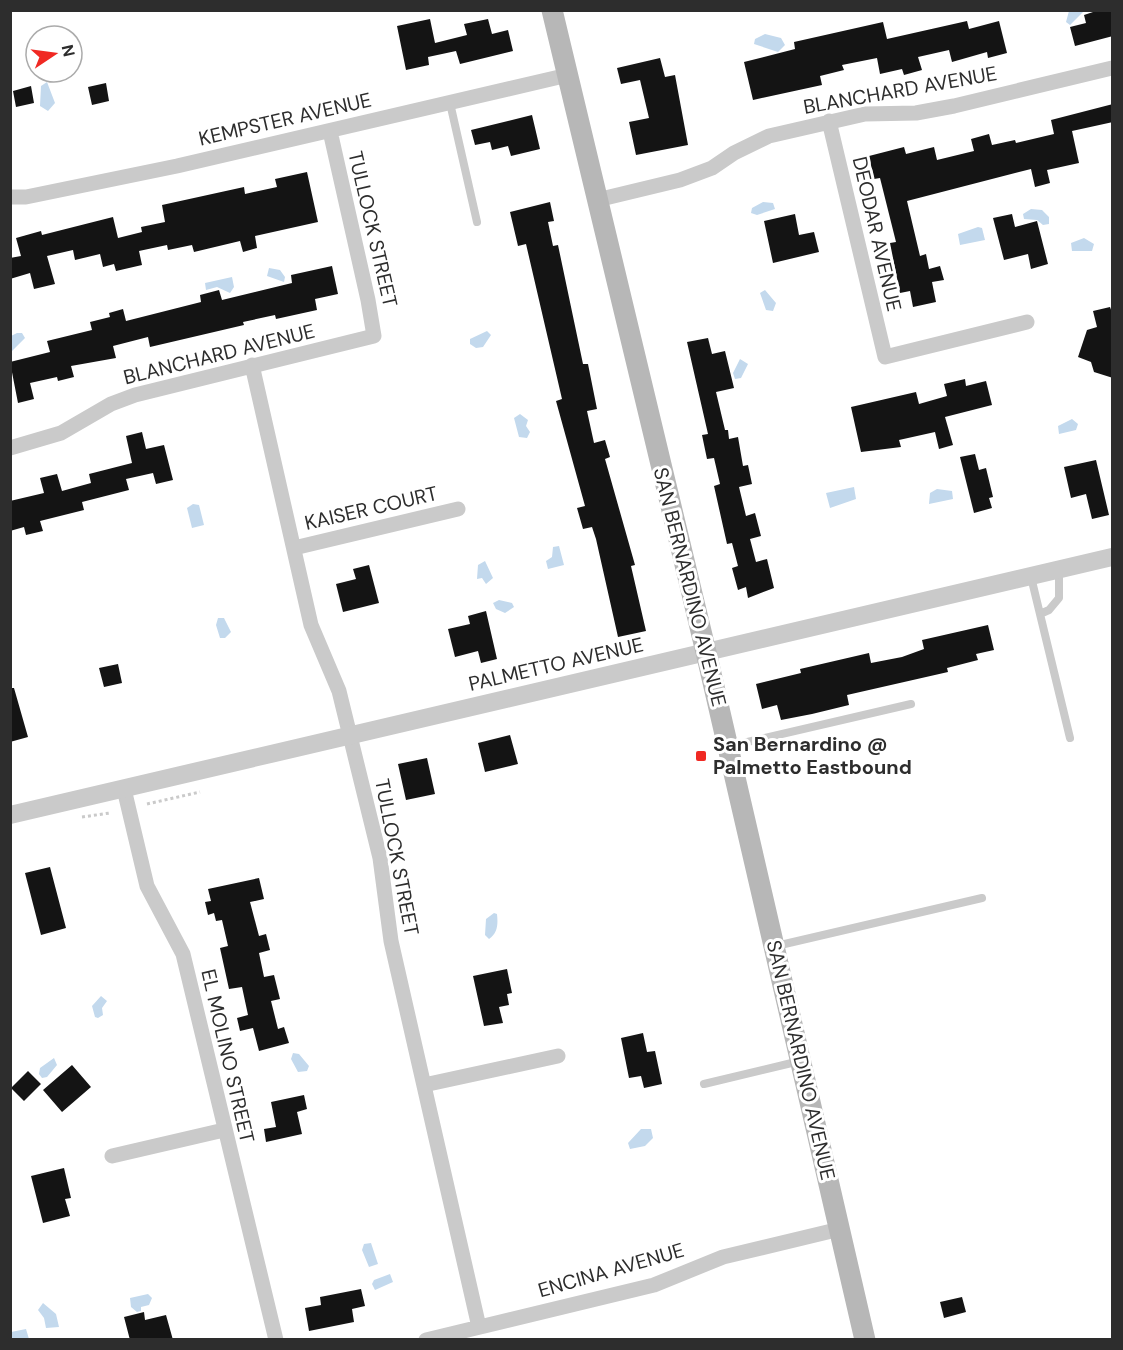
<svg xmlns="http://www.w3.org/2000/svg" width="1123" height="1350" font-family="'DM Sans',sans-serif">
<rect width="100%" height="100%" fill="#fff"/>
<path fill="#c3d9ed" d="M1069,11l15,-1v1l-14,14 -4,-3z
M765,34l16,4 4,7 -7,7 -24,-8 1,-5z
M47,82l8,21 -7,8 -8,-5 1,-20z
M763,202l10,1 2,6 -18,6 -6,-2 1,-5z
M1031,209l11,1 7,7v7l-6,1 -6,-5 -13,-1 -1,-5z
M978,227l4,1 3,12 -25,5 -2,-11z
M1084,238l10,6 -2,7h-20l-1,-8z
M269,268l11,2 5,7 -1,5 -17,-6z
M232,277l2,10 -4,6 -13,-6 -11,3 -1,-7z
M765,290l11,13 -3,8 -7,-1 -6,-17z
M487,331l4,4 -8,12 -7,1 -6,-4v-5z
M17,333h5l3,5 -14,14v-16z
M740,359l8,5 -7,14 -6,1 -2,-6z
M520,414l8,6 -2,6 4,6 -3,6 -8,-1 -5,-19z
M1072,419l6,5 -2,6 -17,4 -1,-8z
M854,487l2,12 -26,9 -4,-15z
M937,489l15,2 1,8 -24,5 1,-11z
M193,504l6,1 5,20 -12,3 -5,-20z
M559,546l5,19 -16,4 -2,-8 6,-4 1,-10z
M485,561l8,17 -7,6 -4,-6 -5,1 1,-14z
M499,600l13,3 2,4 -9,6 -9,-4 -3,-6z
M218,618h6l7,14 -6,6h-5l-4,-13z
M494,913l3,1c1,10 1,19 -8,25l-4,-4 1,-16z
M101,996l6,5 -5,7 1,7 -5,3 -3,-1 -3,-11z
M293,1053l6,1 10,12 -2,5 -9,1 -7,-13z
M54,1058l3,7 -10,12 -5,1 -3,-4 1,-6z
M641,1129h10l2,9 -8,8 -15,3 -2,-6z
M371,1243l7,21 -9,3 -7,-17 2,-6z
M390,1274l3,8 -18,8 -3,-6 2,-4z
M148,1294l4,4 -3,7 -8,2v4l-4,1 -6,-5 -1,-9z
M43,1303l13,11 3,13 -13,1 -2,-10 -6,-8z
M26,1329l3,10h-18v-7z"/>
<path fill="#141414" d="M1099,10h14v26l-38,10 -5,-19 16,-4 -2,-8z
M430,19l5,24 32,-8 -3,-11 24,-5 4,15 16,-4 5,21 -53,13 -4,-13 -28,6 1,8 -23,5 -9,-44z
M967,21l2,8 30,-8 8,32 -19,5 -1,-6 -35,10 -3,-12 -31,7 4,13 -18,5 -2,-6 -22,5 -3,-16 -35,7 2,5 -24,6 2,9 -69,15 -9,-38 51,-13 -1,-7 89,-20 4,17z
M660,58l5,19 10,-2 13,70 -52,10 -7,-33 20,-4 -9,-38 -19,4 -4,-16z
M106,83l3,18 -17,4 -4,-18z
M31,86l3,17 -18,4 -3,-16z
M1113,104v18l-41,9 7,32 -32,7 3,13 -15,4 -4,-18 -124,32 13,55 6,-2 3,15 11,-3 4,14 -12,2 4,20 -23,5 -3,-16 -10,2 -10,-50 6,-1 -16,-64 -6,1 -5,-23 35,-9 2,7 28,-7 3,13 37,-9 -3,-12 18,-5 3,11 23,-5 1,3 38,-9 -3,-14z
M532,115l8,34 -29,7 -3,-10 -16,4 -2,-8 -15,3 -4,-15z
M307,172l11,50 -63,14 2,12 -14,4 -3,-11 -46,11 -2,-7 -24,5 -1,-5 -28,6 3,14 -26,6 -2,-7 -11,3 -3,-13 -25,6 -2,-10 -26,6 8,28 -21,5 -4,-16 -20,6v-21l11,-2 -5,-18 25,-7 1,4 71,-18 5,21 24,-6 -1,-5 24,-5 -3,-17 82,-18 1,7 32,-7 -2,-8z
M550,202l4,19 -6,1 5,24 5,-1 25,119h5l9,45 -10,2 7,32 11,-3 5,17 -5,2 30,106 -4,1 15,65 -28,6 -22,-98 -4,-12 -9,2 -6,-21 8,-2 -29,-105 6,-2 -36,-155 -8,2 -8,-34z
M795,214l4,21 15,-3 5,20 -46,11 -9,-42z
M1012,214l3,13 22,-6 11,43 -17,5 -3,-15 -24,6 -11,-42z
M332,266l6,28 -23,5 2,11 -41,9 -1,-4 -32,7 1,3 -94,22 -2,-10 -35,9 3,12 -45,8 3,11 -16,4 -1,-4 -27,6 4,16 -16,4 -8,-41 40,-10 -3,-11 45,-11 -2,-8 20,-5 -1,-4 14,-4 3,12 75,-19 -1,-7 19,-5 3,10 70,-17 -1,-8z
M1110,307l3,8v63l-19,-6 -3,-10 -13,-5 9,-27 10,-3 -4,-16z
M708,338l4,16 13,-3 9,37 -18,4 9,38h3l1,9 9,-2 5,29 5,-1 4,19 -13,3 7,29 9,-3 6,23 -11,3 6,23 11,-3 7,29 -26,10 -2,-11 -8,3 -6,-22 6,-2 -6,-23 -5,1 -13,-58 6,-2 -6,-26 -7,1 -5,-24 6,-1 -21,-92z
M965,379l1,7 20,-5 6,24 -47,12 8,28 -14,4 -4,-17 -36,8 2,7 -40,5 -10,-45 65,-15 3,12 28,-8 -3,-12z
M142,432l4,17 18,-4 9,35 -17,4 -3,-11 -27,6 3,11 -47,12 2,8 -44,11 3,10 -17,4 -2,-8 -14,4v-30l34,-8 -4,-15 17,-4 5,17 29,-8 -2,-9 43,-11 -6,-27z
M975,454l4,16 7,-2 7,29 -4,1 3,10 -18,5 -14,-56z
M1096,460l13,55 -17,4 -6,-25 -15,4 -7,-31z
M369,565l10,38 -36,9 -7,-28 20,-5 -3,-10z
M486,611l11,48 -16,4 -3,-12 -23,6 -7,-28 22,-5 -2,-8z
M988,625l6,25 -18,4 2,6 -31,8 1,4 -101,23 2,10 -37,9 -31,6 -4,-15 -15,4 -6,-25 45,-11 -1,-4 69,-16 2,10 31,-6 22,-8 -2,-9z
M118,664l4,19 -18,4 -5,-19z
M10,688h4l14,49 -18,5z
M510,735l8,29 -33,8 -7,-29z
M427,758l8,36 -29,6 -8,-36z
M50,867l16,61 -25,7 -16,-62z
M259,878l5,21 -14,3 9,34 7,-2 4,16 -11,3 5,24 10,-2 6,24 -9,2 7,28 6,-2 5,16 -30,8 -6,-23 -13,3 -3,-13 11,-3 -6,-28 -13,2 -9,-41 8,-2 -6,-26 -6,1 -2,-8 -6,2 -3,-13 6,-1 -3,-12z
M507,969l5,24 -5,1 2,11 -10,2 4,16 -19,3 -11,-50z
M643,1033l4,19 8,-1 7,33 -18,4 -3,-12 -12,2 -8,-40z
M72,1065l19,22 -29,25 -19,-22z
M28,1071l13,13 -17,17 -13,-13z
M304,1095l3,14 -10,3 5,22 -36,8 -2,-13 12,-2 -5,-25z
M64,1168l7,30 -6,1 5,17 -27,7 -12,-47z
M361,1289l4,17 -13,3 2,13 -45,9 -4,-23 16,-3 -1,-8z
M962,1297l4,15 -22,6 -4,-16z
M144,1312l1,8 21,-5 7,25h-43l-6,-23z"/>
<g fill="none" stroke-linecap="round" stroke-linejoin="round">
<path stroke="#cacaca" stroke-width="3" stroke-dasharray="3 3" stroke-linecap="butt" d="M147,804l53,-12
M82,817l28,-4"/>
<path stroke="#cacaca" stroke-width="8" d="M450,103l27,119
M1031,577l39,161
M1040,614l9,-4 10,-12v-29
M730,746l181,-42
M776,946l206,-48
M704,1084l96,-23"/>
<path stroke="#cacaca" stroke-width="15" d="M829,121l56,236 142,-35
M10,197h16l151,-31 391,-91
M597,200l83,-20 32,-12 22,-15 35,-17 96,-22 51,-1 38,-7 158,-38
M252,365l59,260 28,66 41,167 11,83 88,386
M10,448l51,-15 50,-29 24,-9 239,-59 -6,-36 -38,-169
M294,548l164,-39
M124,789l23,97 36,68 93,386
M424,1085l134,-29
M112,1156l112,-26
M426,1340l228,-55 69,-28 117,-28"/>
<path stroke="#cacaca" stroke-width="18" d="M10,815l1102,-258"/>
<path stroke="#b7b7b7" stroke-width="21" d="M552,10l154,642 159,688"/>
</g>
<rect fill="#f02923" stroke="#fff" stroke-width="2" x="695" y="750" width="12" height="12" rx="3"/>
<g text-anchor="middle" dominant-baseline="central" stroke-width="6" stroke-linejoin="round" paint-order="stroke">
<g font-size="20" fill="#2d2d2d" stroke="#fff">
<text transform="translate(900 90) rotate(-10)">BLANCHARD AVENUE</text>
<text transform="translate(285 119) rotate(-13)">KEMPSTER AVENUE</text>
<text transform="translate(373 229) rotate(77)">TULLOCK STREET</text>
<text transform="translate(877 234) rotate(77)">DEODAR AVENUE</text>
<text transform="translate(219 354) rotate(-14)">BLANCHARD AVENUE</text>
<text transform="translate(371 508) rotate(-13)">KAISER COURT</text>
<text transform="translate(690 587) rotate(76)">SAN BERNARDINO AVENUE</text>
<text transform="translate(556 664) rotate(-13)">PALMETTO AVENUE</text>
<text transform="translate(397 857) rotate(79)">TULLOCK STREET</text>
<text transform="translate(228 1056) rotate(77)">EL MOLINO STREET</text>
<text transform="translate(801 1060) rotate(77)">SAN BERNARDINO AVENUE</text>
<text transform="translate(611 1270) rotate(-16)">ENCINA AVENUE</text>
</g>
<g font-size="20" font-weight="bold" fill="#2d2d2d" stroke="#fff" text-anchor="start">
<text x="713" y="744">San Bernardino @<tspan x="713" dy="23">Palmetto Eastbound</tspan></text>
</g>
</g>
<rect width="1123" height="1350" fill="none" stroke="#2d2d2d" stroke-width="24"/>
<g transform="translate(54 54) rotate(77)"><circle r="28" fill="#ffffff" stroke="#ababab" stroke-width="1.5"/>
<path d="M0-4.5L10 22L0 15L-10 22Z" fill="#f02923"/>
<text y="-9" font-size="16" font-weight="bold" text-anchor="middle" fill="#2d2d2d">N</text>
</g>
</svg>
